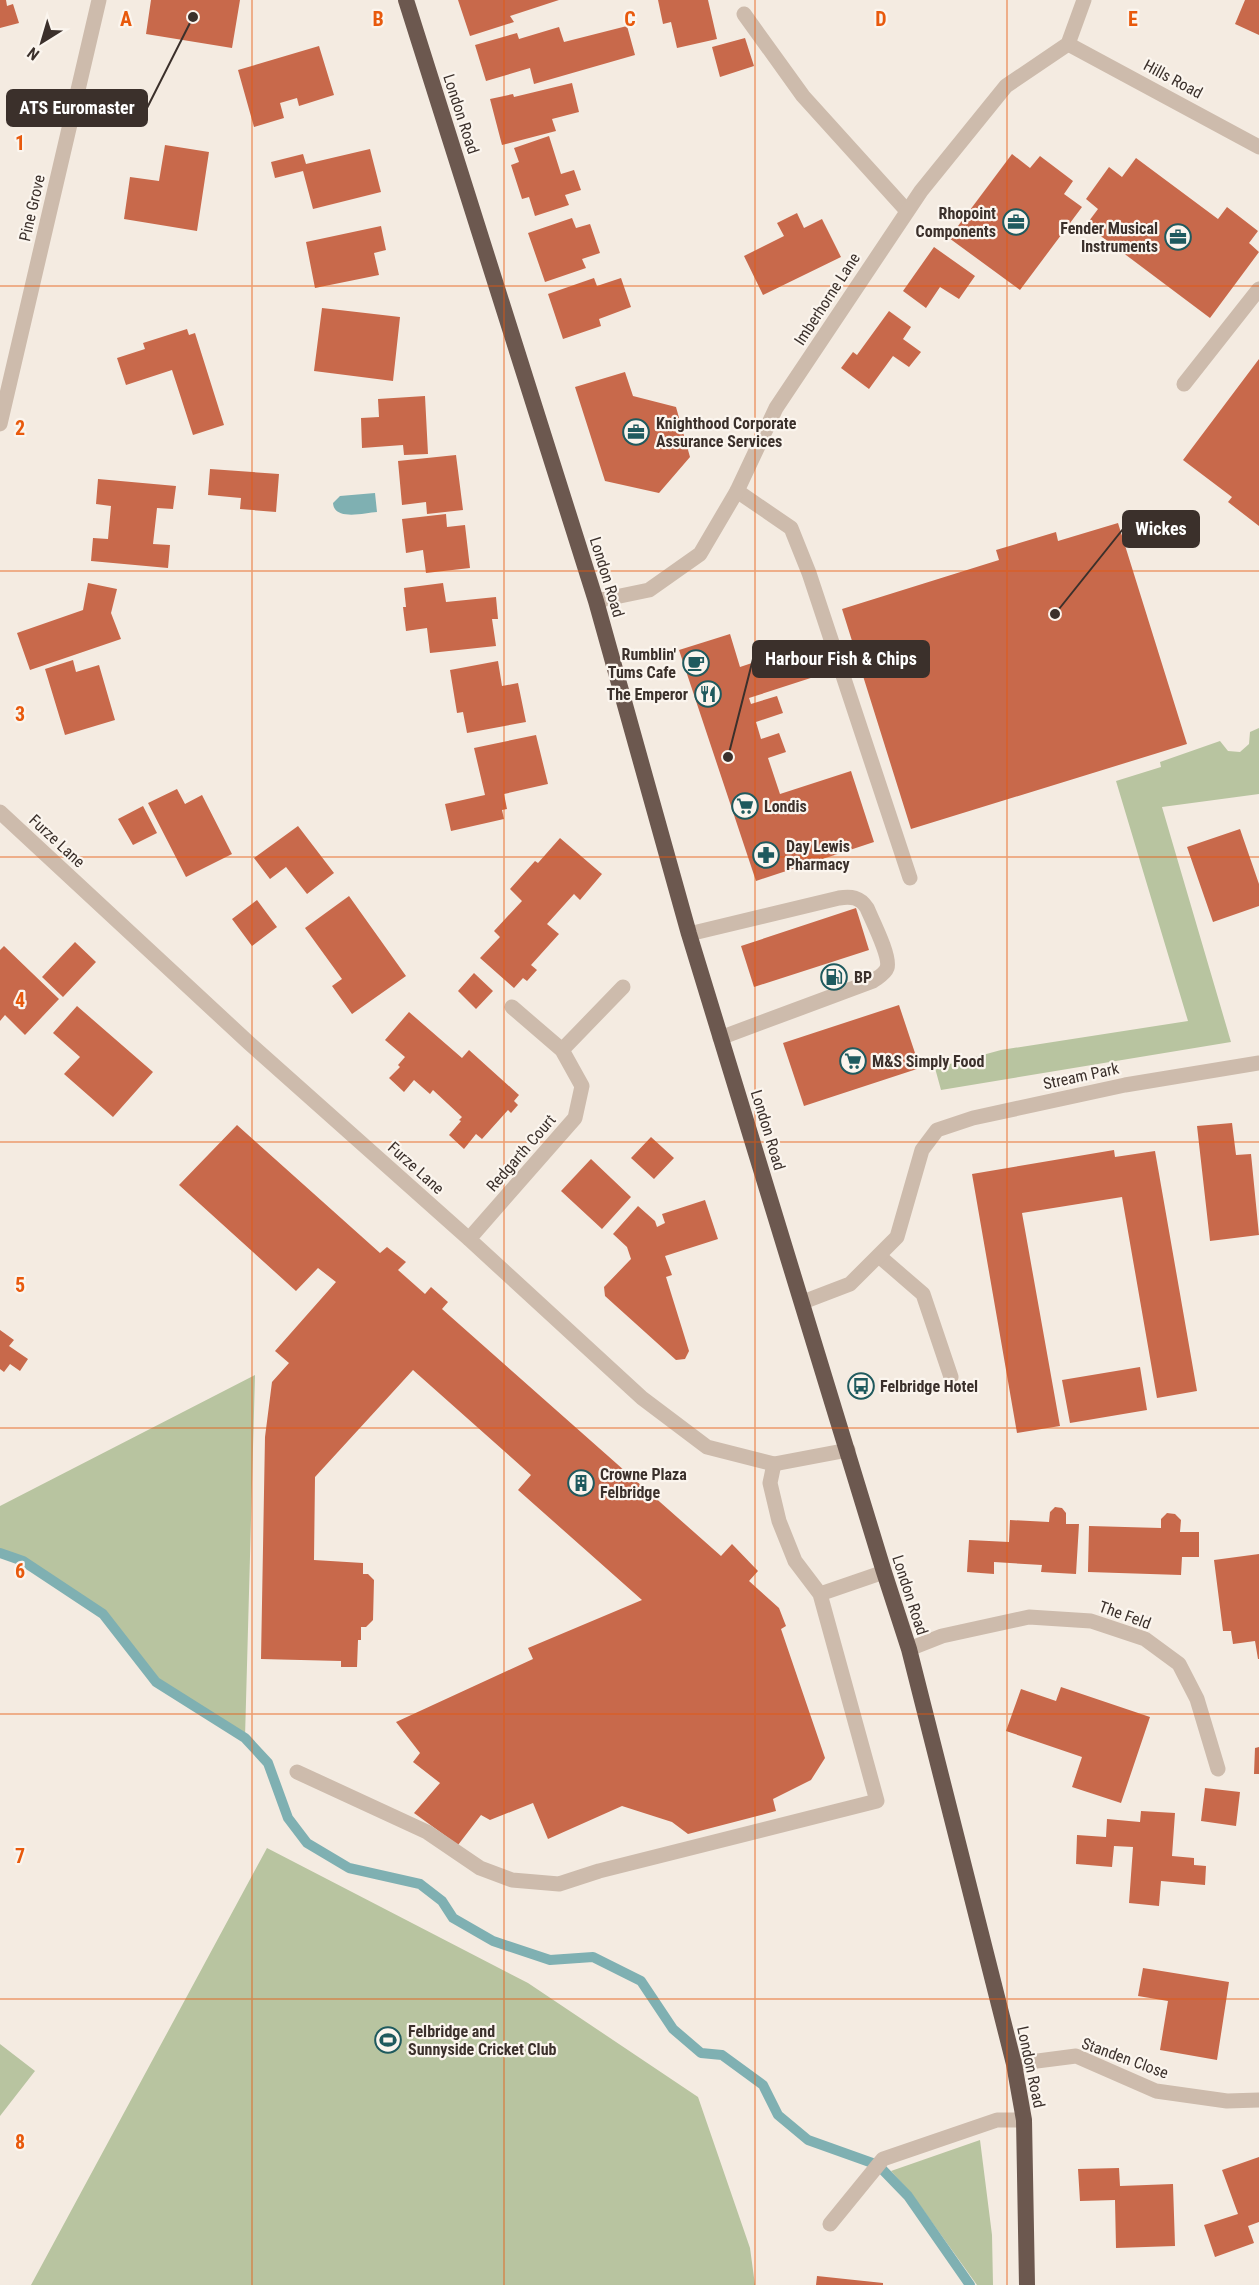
<svg xmlns="http://www.w3.org/2000/svg" width="1259" height="2285" font-family="'Roboto Condensed',sans-serif">
<rect width="100%" height="100%" fill="#f4ebe1"/>
<path fill="#b8c4a0" d="M1259,728v66l-97,13 69,235 -290,48 -6,-22 66,-18 187,-29 -72,-240 45,-14 -1,-5 60,-21 8,10 12,1 9,-8 1,-12z
M255,1375l-10,363 -89,-56 -53,-68 -80,-53 -23,-8v-47z
M267,1848l261,135 170,114 52,151 5,37h-724z
M0,2044l35,27 -35,45z
M980,2140l12,95 1,50h-16l-66,-92 -20,-22z"/>
<path fill="#7fb0b2" d="M375,493l2,19c-13,1 -43,9 -44,-9l7,-7z"/>
<g fill="none" stroke-linecap="round" stroke-linejoin="round">
<path stroke="#7fb0b2" stroke-width="10" d="M0,1553l23,8 80,53 53,68 89,56 23,25 20,55 19,25 42,25 71,16 22,17 11,17 40,23 57,19 43,-3 48,24 32,48 28,24 21,2 41,30 15,30 30,25 70,25 30,31 62,89"/>
</g>
<path fill="#c8694b" d="M0,0h6l1,6 6,-2 6,19 -19,5z
M151,0h89l-8,48 -86,-14z
M458,0h101l-49,16 4,6 -44,14z
M658,0h50l9,39 -40,9 -6,-26 -8,2z
M1245,0h14v35l-24,-11z
M627,26l8,29 -101,29 -4,-16 -44,13 -11,-36 42,-12 2,6 40,-12 5,15z
M745,38l9,28 -34,11 -8,-30z
M319,46l15,49 -35,11 -2,-8 -17,5 4,15 -30,9 -16,-57z
M572,83l7,29 -27,7 4,12 -54,14 -12,-46 23,-5 1,3z
M549,136l12,38 13,-4 7,20 -16,5 4,10 -34,11 -6,-19 -7,2 -11,-34 8,-3 -5,-14z
M165,145l44,7 -12,79 -73,-12 6,-42 29,4z
M370,149l11,43 -68,17 -10,-38 -28,7 -4,-16 32,-8 3,10z
M1012,154l18,14 10,-12 33,25 -9,13 18,13 -62,83 -71,-52z
M1136,158l82,61 9,-12 31,24 -9,12 10,9 -49,66 -124,-93 12,-16 -12,-10 23,-32 13,10z
M797,213l7,15 18,-9 19,38 -78,38 -19,-39 40,-20 -7,-13z
M572,218l4,10 14,-4 10,29 -18,6 4,9 -41,14 -17,-49z
M381,226l5,24 -12,3 5,22 -64,13 -9,-46z
M934,247l41,29 -16,23 -19,-12 -14,21 -23,-17z
M594,278l3,8 24,-8 10,29 -32,12 2,7 -38,13 -15,-45z
M322,308l78,9 -7,64 -79,-10z
M889,311l22,16 -8,12 18,13 -12,15 -16,-11 -24,33 -28,-21 12,-16 4,3z
M187,329l2,6 6,-2 29,92 -31,10 -21,-65 -46,15 -9,-27 28,-9 -2,-6z
M1259,359v167l-31,-24 4,-5 -49,-37z
M625,372l8,24 43,11 14,50 -31,36 -54,-12 -30,-94z
M425,396l3,58 -24,1 -1,-10 -41,3 -1,-30 18,-1 -1,-18z
M456,455l7,55 -36,4 -1,-12 -24,3 -4,-44z
M210,469l69,5 -3,38 -36,-3 1,-11 -33,-3z
M98,479l78,7 -3,23 -16,-1 -4,36 17,1 -2,23 -77,-7 2,-23 15,1 3,-33 -15,-2z
M446,514l1,13 18,-2 5,43 -44,5 -3,-23 -17,3 -4,-34z
M1118,523l69,221 -276,85 -69,-220 157,-49 -3,-10 60,-18 2,9z
M88,583l29,6 -6,24 10,26 -91,31 -13,-37 66,-23z
M443,583l3,19 50,-5 2,22h-6l4,27 -66,7 -3,-25 -21,3 -3,-24h3l-2,-19z
M730,634l10,33 70,-23 10,31 -71,23 2,6 26,-8 6,17 -27,9 5,17 18,-6 7,19 -18,6 12,36 71,-23 23,71 -118,39 -77,-231z
M73,660l3,12 23,-7 16,55 -50,15 -20,-66z
M498,661l4,25 16,-3 8,39 -59,11 -4,-21 -6,1 -7,-43z
M536,735l12,49 -44,10 3,15 -5,1 2,9 -53,12 -6,-27 40,-9 -11,-47z
M177,789l8,15 17,-9 30,59 -46,23 -38,-74z
M143,806l14,27 -24,12 -15,-26z
M298,826l36,47 -27,21 -21,-27 -16,12 -16,-21z
M1240,829l19,55v22l-46,16 -26,-75z
M560,838l42,36 -22,26 -6,-6 -27,30 12,10 -28,31 6,5 -10,11 -4,-3 -9,10 -34,-30 20,-21 -6,-6 28,-30 -12,-12 25,-28 3,2z
M349,896l57,80 -54,38 -20,-28 10,-7 -37,-51z
M257,900l20,27 -25,19 -20,-27z
M856,908l13,42 -115,37 -13,-41z
M75,942l21,20 -33,35 -21,-20z
M4,946l55,53 -34,36 -20,-20 -5,6v-71z
M474,973l19,18 -17,18 -18,-18z
M899,1005l21,63 -116,38 -21,-63z
M77,1006l76,66 -40,45 -49,-43 16,-17 -27,-24z
M409,1012l53,46 7,-8 50,45 -5,6 4,4 -7,8 -3,-3 -26,29 -6,-5 -12,15 -15,-14 12,-14 -2,-1 3,-3 -29,-27 -3,4 -16,-14 -10,12 -15,-14 11,-11 -2,-2 7,-8 -20,-17z
M1232,1123l4,32 15,-1 8,81 -49,6 -13,-115z
M237,1125l143,128 7,-6 19,15 -8,8 27,24 6,-7 17,15 -6,7 279,247 11,-12 26,27 -9,10 30,27 7,18 -5,3 44,129 -14,22 -38,19 3,12 -88,23 -16,-12 -50,-16 -74,33 -15,-36 -43,17 -9,-5 -23,30 -44,-32 26,-30 -27,-21 7,-9 -24,-31 137,-63 -5,-11 114,-48 -124,-110 13,-15 -118,-105 -98,107 -1,83 49,3v11h5l6,6 -1,40 -7,7h-5v13h-3l-1,27h-16v-6l-80,-2 4,-222 7,-55 17,-19 -14,-12 61,-69 -18,-14 -22,23 -117,-106z
M651,1137l23,21 -20,21 -23,-21z
M1114,1150l1,7 40,-6 42,240 -40,7 -35,-201 -100,16 38,213 -43,7 -45,-259z
M591,1159l40,38 -29,32 -41,-38z
M705,1200l13,39 -53,17 7,19 -6,2 23,74 -4,8 -9,1 -71,-64 -1,-9 27,-28 -4,-12 -14,-13 25,-28 17,15 2,6 8,-4 -3,-9z
M0,1330l14,10 -5,6 19,13 -8,12 -10,-7 -6,8 -4,-3z
M1140,1367l7,43 -77,13 -8,-43z
M1055,1507l7,1 4,5v11h13l-3,50 -35,-2 1,-7 -48,-3v12l-27,-2 2,-32 40,2 1,-22 39,2 1,-10z
M1167,1513l8,1 6,6 -1,12h19v25h-17l-1,18 -93,-3 1,-46 72,2v-9z
M1259,1554v105h-1l-3,-18 -22,3 -2,-13h-8l-9,-71z
M1061,1687l89,30 -29,86 -49,-16 10,-30 -76,-26 15,-42 35,12z
M1259,1747v27h-5l1,-26z
M1205,1788l35,4 -4,34 -35,-5z
M1141,1811l34,2 -3,43 22,2v7l12,1 -1,19 -44,-4 -2,25 -30,-3 4,-56 -19,-1 -2,21 -36,-3 1,-29 29,2 1,-18 33,3z
M1143,1968l86,14 -12,78 -57,-10 8,-49 -30,-5z
M1259,2157v65l-11,4 6,17 -39,14 -11,-32 34,-11 -16,-44z
M1119,2168l1,18 53,-2 2,62 -59,2 -1,-48 -35,1 -2,-32z
M817,2276l66,7v2h-67z"/>
<g fill="none" stroke-linecap="round" stroke-linejoin="round">
<path stroke="#cdbbac" stroke-width="15" d="M744,14l59,82 104,115
M1184,384l75,-95
M737,491l54,37 18,45 101,305
M689,934l150,-36c12,-2 21,-1 28,10 5,12 24,49 20,60 -2,6 -9,9 -14,13l-153,57
M879,1256l44,38 28,83
M774,1464l-4,19 9,38 16,40 25,33
M297,1772l130,60 53,36 32,12 47,4 40,-13 278,-70 -57,-207 64,-22
M830,2224l53,-65 114,-39h27"/>
<path stroke="#cdbbac" stroke-width="15" d="M1068,44l191,103
M0,424l99,-424
M0,812l249,231 220,196 173,159 65,49 67,17 74,-14
M562,1050l61,-63
M469,1239l106,-121 7,-32 -20,-36 -50,-43
M803,1302l47,-18 47,-47 25,-87 15,-20 36,-12 152,-33 134,-22
M909,1649l33,-13 87,-19 62,4 54,18 34,25 18,35 21,70
M1014,2064l62,-8 80,35 71,10 32,-1"/>
<path stroke="#cdbbac" stroke-width="15" d="M596,601l53,-11 51,-36 37,-63 39,-83 145,-217 85,-105 62,-42 16,-44"/>
<path stroke="#6c584f" stroke-width="16" d="M406,0l190,601 93,333 195,638 25,77 105,415 10,56 3,165"/>
</g>
<path fill="none" stroke="#e8590c" stroke-width="1.5" stroke-opacity="0.55" d="M252,0v2285M504,0v2285M755,0v2285M1007,0v2285M0,286h1259M0,571h1259M0,857h1259M0,1142h1259M0,1428h1259M0,1714h1259M0,1999h1259"/>
<defs>
<g id="office-ring" transform="scale(1.35)"><circle r="9.5" fill="#fbf5ee" stroke="#1f5a5e" stroke-width="1.5"/><path d="M-6-3h4V-5.5h4V-3h4V5H-6ZM-1-4.5V-3h2v-1.5ZM-6 0V1H6V0Z" fill="#1f5a5e"/></g>
<g id="cafe-ring" transform="scale(1.35)"><circle r="9.5" fill="#fbf5ee" stroke="#1f5a5e" stroke-width="1.5"/><path d="M-5.5-4.5H6V0H3Q3 3.5 0 3.5H-2.5Q-5.5 3.5-5.5 0ZM3-3.2v2h1.7v-2ZM-6 4.5H4V6H-6Z" fill="#1f5a5e"/></g>
<g id="restaurant-ring" transform="scale(1.35)"><circle r="9.5" fill="#fbf5ee" stroke="#1f5a5e" stroke-width="1.5"/><path d="M-5-6h1v4h1v-4h1v4h1v-4h1v5L-1.5 .5V6h-2V.5L-5-1ZM5-6V6H3V1.5H1.5Q1.5-4 5-6Z" fill="#1f5a5e"/></g>
<g id="supermarket-ring" transform="scale(1.35)"><circle r="9.5" fill="#fbf5ee" stroke="#1f5a5e" stroke-width="1.5"/><path d="M-6-5.5h2.5l.6 2H6L4.5 2H-2.5L-4.4-4H-6ZM-1.5 3.2a1.3 1.3 0 1 0 .1 0ZM3 3.2a1.3 1.3 0 1 0 .1 0Z" fill="#1f5a5e"/></g>
<g id="pharmacy-ring" transform="scale(1.35)"><circle r="9.5" fill="#fbf5ee" stroke="#1f5a5e" stroke-width="1.5"/><path d="M-2-6h4v4h4v4h-4v4h-4v-4h-4v-4h4Z" fill="#1f5a5e"/></g>
<g id="fuel-ring" transform="scale(1.35)"><circle r="9.5" fill="#fbf5ee" stroke="#1f5a5e" stroke-width="1.5"/><path d="M-5.5-6h7V0h2V4h1.3V-2.5L3-4.5l.8-.8L6-3V5H2.5V1h-1V6h-7ZM-4.2-4.7v3.2H.2V-4.7Z" fill="#1f5a5e"/></g>
<g id="bus-ring" transform="scale(1.35)"><circle r="9.5" fill="#fbf5ee" stroke="#1f5a5e" stroke-width="1.5"/><path d="M-5-6H5V4H4V6H2V4H-2V6H-4V4H-5ZM-3.5-4V0h7V-4ZM-3.5 1.2v1.5H-2V1.2ZM2 1.2v1.5H3.5V1.2Z" fill="#1f5a5e"/></g>
<g id="building-ring" transform="scale(1.35)"><circle r="9.5" fill="#fbf5ee" stroke="#1f5a5e" stroke-width="1.5"/><path d="M-4-6H4V6H1V3H-1V6H-4ZM-2.5-4.3h1.7v1.8h-1.7ZM.8-4.3h1.7v1.8H.8ZM-2.5-1h1.7V.8h-1.7ZM.8-1h1.7V.8H.8Z" fill="#1f5a5e"/></g>
<g id="stadium-ring" transform="scale(1.35)"><circle r="9.5" fill="#fbf5ee" stroke="#1f5a5e" stroke-width="1.5"/><path d="M0-5a6.5 5 0 1 0 0 10a6.5 5 0 1 0 0-10ZM-3.5-1.8h7v3.6h-7Z" fill="#1f5a5e"/></g>
</defs>
<g fill-rule="evenodd">
<use href="#office-ring" x="1016" y="222"/>
<use href="#office-ring" x="1178" y="237"/>
<use href="#office-ring" x="636" y="432"/>
<use href="#cafe-ring" x="696" y="663"/>
<use href="#restaurant-ring" x="708" y="694"/>
<use href="#supermarket-ring" x="745" y="806"/>
<use href="#pharmacy-ring" x="766" y="855"/>
<use href="#fuel-ring" x="834" y="977"/>
<use href="#supermarket-ring" x="853" y="1061"/>
<use href="#bus-ring" x="861" y="1386"/>
<use href="#building-ring" x="581" y="1483"/>
<use href="#stadium-ring" x="388" y="2040"/>
</g>
<g text-anchor="middle" dominant-baseline="central" stroke-width="4.5" stroke-linejoin="round" paint-order="stroke">
<g font-size="16" fill="#3b302b" stroke="#fbf5ee">
<text transform="translate(1173 79) rotate(28)">Hills Road</text>
<text transform="translate(461 114) rotate(72)">London Road</text>
<text transform="translate(32 208) rotate(-77)">Pine Grove</text>
<text transform="translate(827 299) rotate(-57)">Imberhorne Lane</text>
<text transform="translate(607 577) rotate(73)">London Road</text>
<text transform="translate(57 841) rotate(43)">Furze Lane</text>
<text transform="translate(1081 1076) rotate(-12)">Stream Park</text>
<text transform="translate(768 1130) rotate(73)">London Road</text>
<text transform="translate(521 1153) rotate(-49)">Redgarth Court</text>
<text transform="translate(416 1168) rotate(42)">Furze Lane</text>
<text transform="translate(910 1595) rotate(72)">London Road</text>
<text transform="translate(1125 1615) rotate(20)">The Feld</text>
<text transform="translate(1125 2058) rotate(20)">Standen Close</text>
<text transform="translate(1031 2067) rotate(78)">London Road</text>
</g>
<g font-size="16" font-weight="bold" fill="#3b302b" stroke="#fbf5ee" text-anchor="start">
<text x="996" y="213" text-anchor="end">Rhopoint<tspan x="996" dy="18">Components</tspan></text>
<text x="1158" y="228" text-anchor="end">Fender Musical<tspan x="1158" dy="18">Instruments</tspan></text>
<text x="656" y="423">Knighthood Corporate<tspan x="656" dy="18">Assurance Services</tspan></text>
<text x="676" y="654" text-anchor="end">Rumblin'<tspan x="676" dy="18">Tums Cafe</tspan></text>
<text x="688" y="694" text-anchor="end">The Emperor</text>
<text x="764" y="806">Londis</text>
<text x="786" y="846">Day Lewis<tspan x="786" dy="18">Pharmacy</tspan></text>
<text x="854" y="977">BP</text>
<text x="872" y="1061">M&amp;S Simply Food</text>
<text x="880" y="1386">Felbridge Hotel</text>
<text x="600" y="1474">Crowne Plaza<tspan x="600" dy="18">Felbridge</tspan></text>
<text x="408" y="2031">Felbridge and<tspan x="408" dy="18">Sunnyside Cricket Club</tspan></text>
</g>
</g>
<g font-size="20" text-anchor="middle" font-weight="bold" fill="#e8590c" stroke="#fbf5ee" stroke-width="4.5" stroke-linejoin="round" paint-order="stroke">
<text x="126" y="26">A</text>
<text x="378" y="26">B</text>
<text x="630" y="26">C</text>
<text x="881" y="26">D</text>
<text x="1133" y="26">E</text>
<text x="20" y="150">1</text>
<text x="20" y="435">2</text>
<text x="20" y="721">3</text>
<text x="20" y="1007">4</text>
<text x="20" y="1292">5</text>
<text x="20" y="1578">6</text>
<text x="20" y="1863">7</text>
<text x="20" y="2149">8</text>
</g>
<path fill="none" stroke="#3b302b" stroke-width="2" d="M193 17L147 108M1055 614L1123 529M728 757L753 659"/>
<g fill="#3b302b" stroke="#fbf5ee" stroke-width="2">
<circle cx="193" cy="17" r="6"/>
<circle cx="1055" cy="614" r="6"/>
<circle cx="728" cy="757" r="6"/>
</g>
<g fill="#3b302b" stroke="#3b302b" stroke-width="2">
<rect x="7" y="90" width="140" height="36" rx="6"/>
<rect x="1123" y="511" width="76" height="36" rx="6"/>
<rect x="753" y="641" width="176" height="36" rx="6"/>
</g>
<g font-size="18" text-anchor="middle" font-weight="bold" fill="#fff">
<text x="77" y="114">ATS Euromaster</text>
<text x="1161" y="535">Wickes</text>
<text x="841" y="665">Harbour Fish &amp; Chips</text>
</g>
<g transform="translate(42 42) rotate(217)" stroke="#fbf5ee" stroke-width="4.5" paint-order="stroke">
<path d="M0-4.5L10 22L0 15L-10 22Z" fill="#3b302b"/>
<text y="-9" font-size="16" font-weight="bold" text-anchor="middle" fill="#3b302b">N</text>
</g>
</svg>
